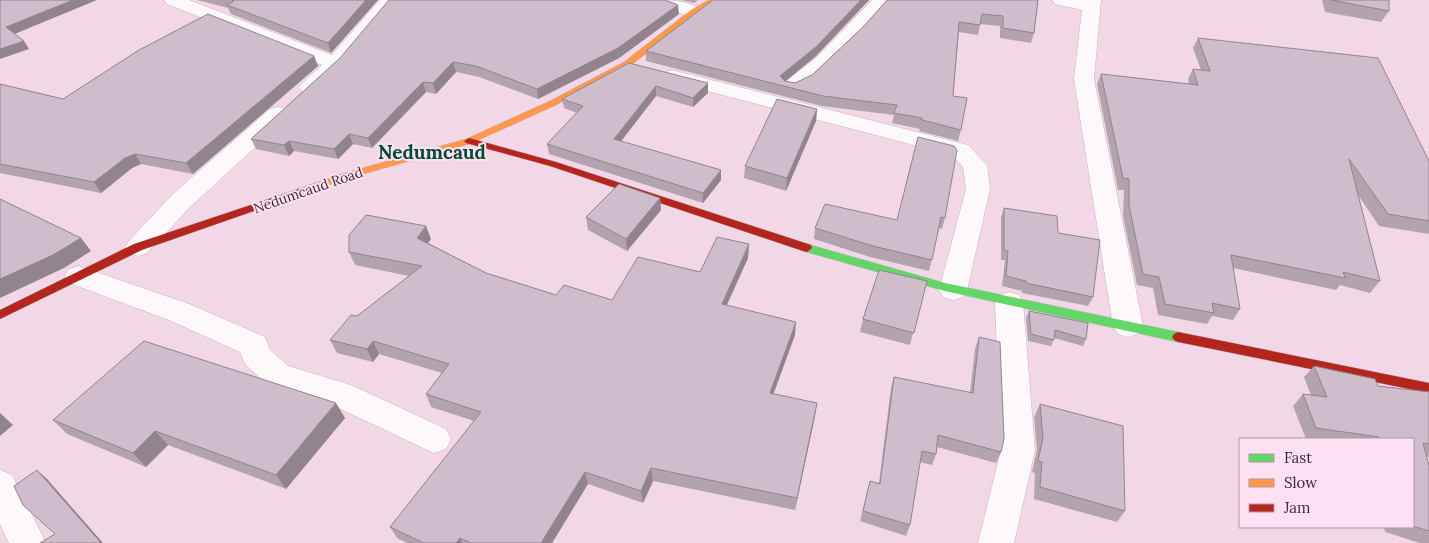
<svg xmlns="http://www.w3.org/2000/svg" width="1429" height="543" font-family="Lora,serif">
<rect width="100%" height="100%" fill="#f2d8e7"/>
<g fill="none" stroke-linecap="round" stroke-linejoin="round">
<g stroke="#c8b4bf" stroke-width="1">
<path id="street" d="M164,0h25l143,55 48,-55h19c-14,20 -63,81 -82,91 -6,3 -10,2 -15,0l-4,-4 24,-22 -155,-61z
M653,0c15,0 40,0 50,12l-2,4 -7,2 -38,-14z
M872,0h19c-15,21 -69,79 -91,90 -6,3 -10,2 -15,0l-4,-4 4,-4 32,-25z
M1052,0h49l-7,79 49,247 -5,8 -10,3 -10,-3 -5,-8 -39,-247 8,-69 -27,-6z
M672,70l296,75 19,20 3,24 -23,101 -4,7 -10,3 -10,-3 -4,-7 27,-101 -3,-22 -11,-12 -287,-75 -3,-4 3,-4z
M278,107l8,2 3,5 -3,5 -96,88 -43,46 -9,3 -9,-3 -4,-6 4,-6 43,-46 98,-86z
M79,266l110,38 76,33 5,13 18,16 63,19 95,44 5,10 -5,10 -12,4 -104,-49 -63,-20 -22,-20 -5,-12 -71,-32 -100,-37 -4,-7 4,-7z
M1009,292l10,3 4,7 12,148 -21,93h-36l23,-93 -6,-148 4,-7z
M0,470l12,5 34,68h-37l-9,-19z"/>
</g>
<g stroke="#c8b4bf" stroke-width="1">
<path id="fast" d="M807,244l138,39 233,49 4,2 2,3 -2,3 -4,2 -233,-51 -142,-40 -1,-3z"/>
</g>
<g stroke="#c8b4bf" stroke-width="1">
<path id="slow" d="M709,0h9l-21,14 -67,52 -74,39 -84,38 -126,36 -43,15 -4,1 -5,-3 1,-2 43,-15 128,-36 84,-38 74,-39 67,-52z"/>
</g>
<g stroke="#c8b4bf" stroke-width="1">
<path id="jam" d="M469,138l87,24 255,83 1,3 -5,4 -4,-1 -253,-85 -84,-23 -2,-2z
M299,189l5,3 -1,2 -161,56 -142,69v-9l134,-66z
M1178,332l251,51v10l-251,-51 -4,-2 -2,-3 2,-3z"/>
</g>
<use href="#street" fill="#fdf9fb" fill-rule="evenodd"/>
<use href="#fast" fill="#63d668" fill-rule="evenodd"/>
<use href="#slow" fill="#ff974d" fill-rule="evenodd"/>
<use href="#jam" fill="#b3261e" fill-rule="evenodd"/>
</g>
<path fill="#b2a3af" d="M197,0h181l-47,53 -100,-39 -3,-6z
M681,0h17l-4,3z
M713,0h156l-53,56 -31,25 10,2 17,-8 52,-49 174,-26 -4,33 -3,10 -31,-5v-12l-20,-2 -2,11 -19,-3 -6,64 8,34 -3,11 -39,-10 1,-2 -28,-6 2,-8 -72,-9 -176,-45v-10z
M1322,0h67v11l-8,11 -56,-10z
M679,14l-60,44 -81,41 -59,-22 -23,-5 -20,22 -10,-2 -54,56 -19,-4 -15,15 -44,-8 -5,5 -33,-7 -5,-10 89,-81z
M1198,38l231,123v73l-50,-8 -21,-31 22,86 -10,12 -30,-8 -4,5 -103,-22 7,41 -7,11 -21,-4 -5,8 -49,-9 -5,-27 -16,-3 -14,-69 1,-26h-6l-21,-106 4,-10 88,10 -1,-5 5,-10 8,1 -8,-22z
M314,56l4,10 -125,108 -52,-10 -9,4 -31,25 -101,-20v-89l63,15z
M629,63l79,20v10l-15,14 -37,-11 -35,45 100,39 -18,23 -154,-49 -2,-10 30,-31 -13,-5 -2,-9z
M817,109l-1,12 -30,70 -42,-13 1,-12z
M918,137l27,81 -3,11 -3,-1 -10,43 -59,-14 -56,-18 1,-11 82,-8z
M660,198l1,12 -34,41 -39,-21 -2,-13z
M1004,208l54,25 35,64 -5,9 -66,-13v-2l-20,-5 3,-26h-4v-43z
M431,239l-3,4 58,30 70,22 56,5 88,-28 49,-28 -1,14 -21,47 68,30 -22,59 42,22 -20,94 -142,-29 -10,22 -55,-19 -36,59h-145l-10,-5 -7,-11 84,-106 -43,-14 -5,-13 16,-21 -63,-19 -6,8 -36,-9 -7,-13 27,-24 52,-40 -54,-11 -6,-13z
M927,281l-17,64 -50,-13 3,-13z
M1029,311l57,28 -3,7 -29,-8 -3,8 -23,-5 -2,-23z
M979,337l22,115 -5,11 -59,-16 -1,7 -4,11 -12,-3 -10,63 -4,11 -46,-15 10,-40 9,2 12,-95 3,-11 76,16 5,-44z
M1314,366l64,20 51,6v65l-3,-1 3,10v77h-9l-35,-11 -1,-5h29v-88h-107l-13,-33 10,-12 8,1 -7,-18z
M1040,404l85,107 -8,11 -83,-23 1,-26 -3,-1 5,-22 -3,-33z
M345,418l-59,71 -118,-44 -22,22 -79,-33 -14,-14z"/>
<path fill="#91848f" d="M73,0h24l-85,35 -6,-8z
M366,0h12l-47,53 -3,-10z
M861,0h8l-53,56 -35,29 -1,-9z
M678,5l1,9 -60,44 -81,41 -1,-10z
M24,41l5,8 -29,10v-10z
M314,56l4,10 -125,108 -7,-11z
M453,62l3,10 -20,22 -3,-11z
M423,82l3,10 -54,56 -4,-10z
M708,83v10l-15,14v-9z
M656,86v10l-41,53 -1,-10z
M817,109l-1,12 -30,70 1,-13z
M349,134l4,10 -15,15 -4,-10z
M289,141l5,10 -5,5 -5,-11z
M135,154l6,10 -9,4 -31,25 -7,-11 31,-24z
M721,170v10l-18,23v-10z
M660,198l1,12 -34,41 -1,-12z
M426,226l5,13 -9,12 -5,-13z
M81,238l10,13 -27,17 -64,30v-19z
M749,244l-1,14 -27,59 1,-13z
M796,322l-1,13 -26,71 1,-13z
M373,341l6,13 -6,8 -6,-13z
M336,403l9,15 -59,71 -10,-14z
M817,403l-2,13 -20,94 2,-12z
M0,413l13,12 -13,11z
M155,431l13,14 -22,22 -13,-14z
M651,468l2,13 -10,22 -2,-12z
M37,470l10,9 56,64h-2z
M585,472l3,12 -36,59h-11z
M460,538l2,5h-6z"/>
<path fill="#cfbdcc" stroke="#91848f" d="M0,0h73l-67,27 18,14 -24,8z
M232,0h134l-38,43 -101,-38 7,-4z
M389,0h276l13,5 -60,43 -81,41 -61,-23 -23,-4 -20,21 -10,-1 -55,56 -19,-4 -15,15 -45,-8 -5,4 -33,-6 89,-81z
M713,0h148l-44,46 -37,30 5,5 10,2 17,-8 52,-49 23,-26h151l-4,33 -31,-5v-12l-21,-2 -2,11 -21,-3 -6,74 14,2 -6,32 -39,-10v-2l-28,-5 3,-8 -74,-9 -177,-45z
M1331,0h58v11z
M208,14l106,42 -128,107 -51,-9 -10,4 -31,24 -94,-18v-80l63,15 76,-49z
M1198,38l180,20 51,103v60l-41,-7 -39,-55 31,122 -37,-9 2,6 -114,-23 9,54 -28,-6 2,10 -49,-9 -6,-27 -16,-3 -14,-69v-26l-6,-1 -22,-104 97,11 -5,-16 17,2z
M629,63l79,20 -15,15 -37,-12 -42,53 107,31 -18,23 -156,-49 36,-38 -21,-7z
M777,99l40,10 -30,69 -42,-12z
M918,137l36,9 3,4 -12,68 -4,-1 -9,43 -59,-14 -58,-18 10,-24 72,16z
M619,184l41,14 -34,41 -40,-22z
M0,199l81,39 -28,17 -53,24z
M1004,208l53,8 1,17 42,7 -7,57 -67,-14v-2l-20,-5 2,-25 -4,-1z
M366,215l60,11 -9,12 69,35 70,22 8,-10 48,15 26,-43 62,15 17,-35 32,7 -27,60 74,18 -26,71 47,10 -20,95 -146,-30 -10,23 -56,-19 -44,71h-70l-11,-5 -4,5h-32l-34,-16 91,-115 -55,-18 23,-30 -76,-23 -6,8 -37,-9 21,-25 6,1 65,-50 -73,-14v-17z
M879,270l48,11 -13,52 -51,-14z
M1029,311l59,12 -2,16 -31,-9 -1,10 -23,-6z
M979,337l21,5 4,97 -3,13 -63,-17 -2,19 -14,-3 -12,74 -47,-14 7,-30 10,3 14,-107 79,16z
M144,341l192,62 -60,72 -121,-44 -22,22 -80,-33z
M1314,366l61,13 3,7 51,6v52l-6,-1 6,23v65l-16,-5v-87h-34v-2l-63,-9 -13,-34 24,3z
M1040,404l83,22 2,85 -85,-24 2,-25 -4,-1 5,-23z
M37,470l64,73h-61l15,-9 -32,-29 -9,-19z"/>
<g text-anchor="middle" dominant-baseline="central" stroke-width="4" stroke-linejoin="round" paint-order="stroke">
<g font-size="14" fill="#3c2a36" stroke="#fde1f2">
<text transform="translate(308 190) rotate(-19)">Nedumcaud Road</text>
</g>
<g font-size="19" font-weight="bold" fill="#034b30" stroke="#fde1f2">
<text x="432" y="152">Nedumcaud</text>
</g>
</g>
<rect x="1239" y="438" width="175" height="90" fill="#fde1f2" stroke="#b098a7"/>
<rect x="1249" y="454" width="25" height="8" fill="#63d668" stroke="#b098a7"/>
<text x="1284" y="463" font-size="15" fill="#3c2a36">Fast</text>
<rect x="1249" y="479" width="25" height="8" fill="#ff974d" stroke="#b098a7"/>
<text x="1284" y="488" font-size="15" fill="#3c2a36">Slow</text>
<rect x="1249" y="504" width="25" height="8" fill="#b3261e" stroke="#b098a7"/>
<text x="1284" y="513" font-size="15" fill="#3c2a36">Jam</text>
</svg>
